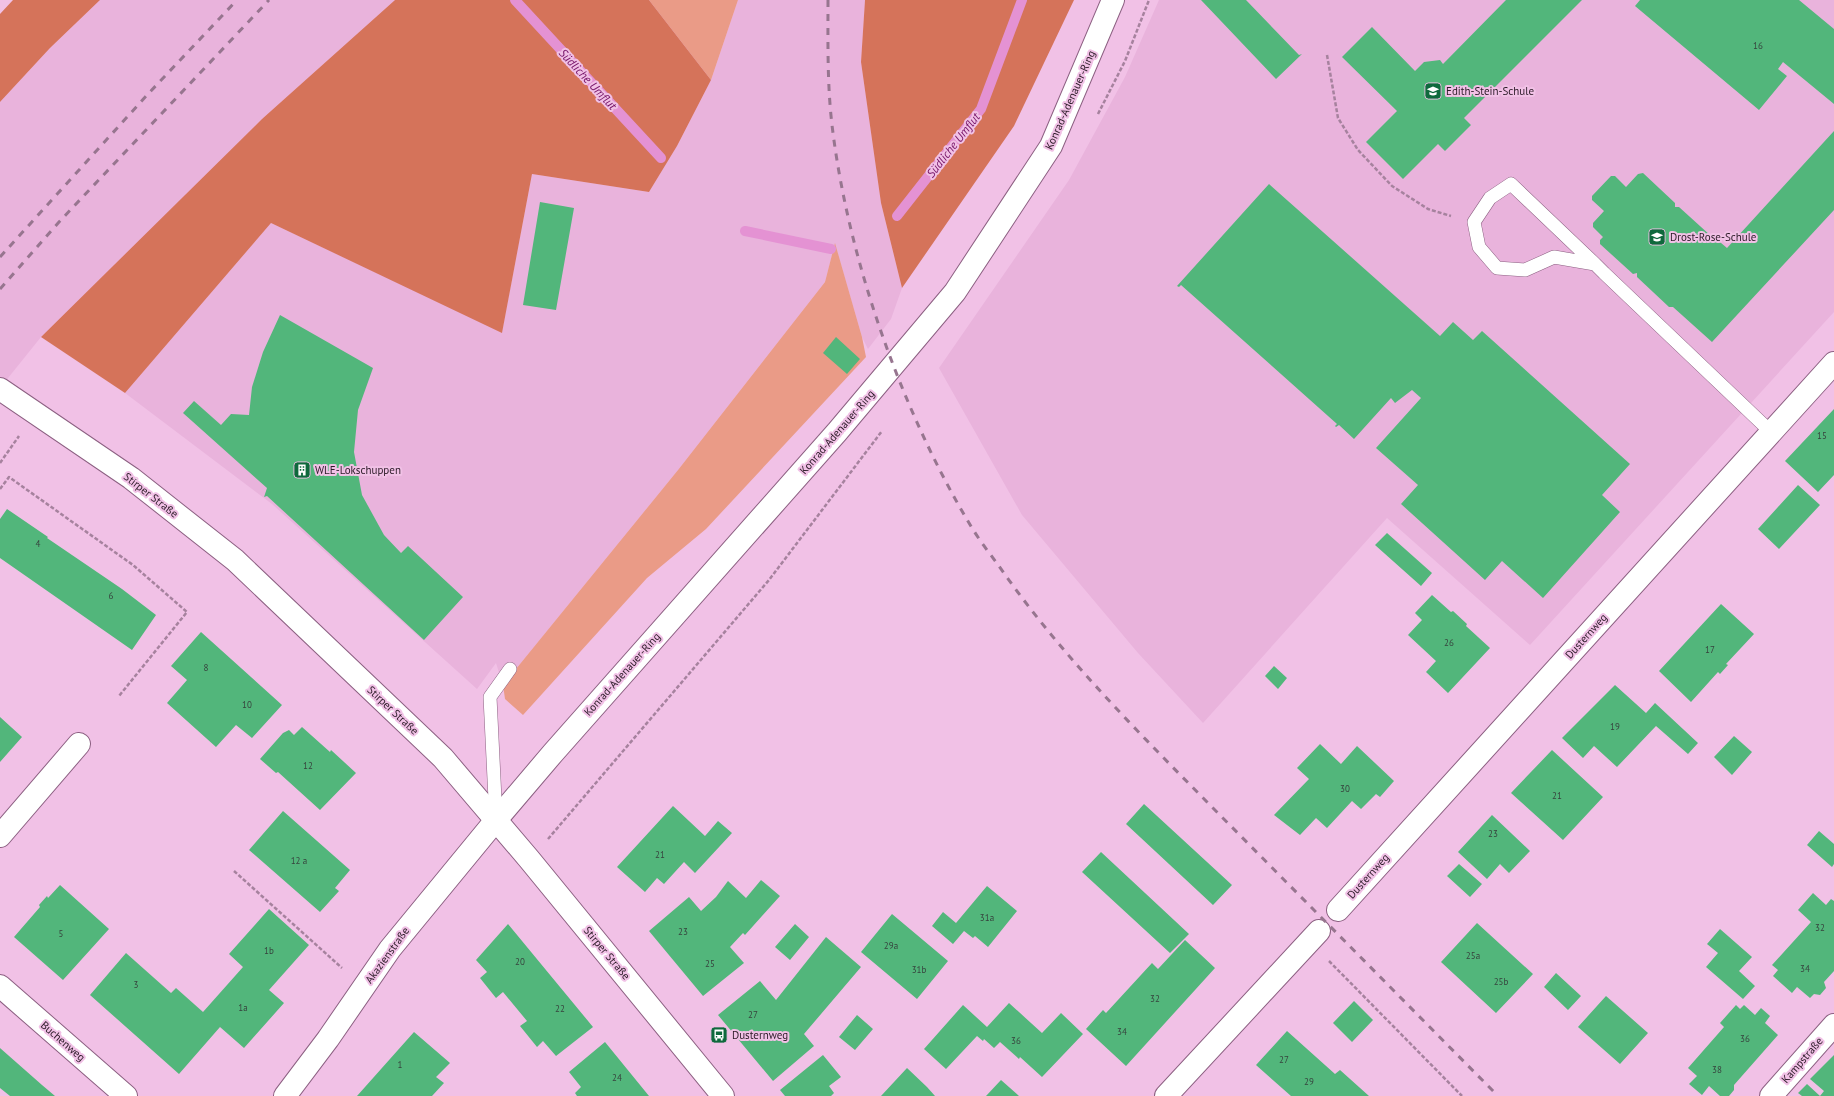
<svg xmlns="http://www.w3.org/2000/svg" width="1834" height="1096" font-family="'PT Sans',sans-serif">
<rect width="100%" height="100%" fill="#f1c1e6"/>
<path fill="#e9b3dc" d="M100,0h295l-133,119 -221,218 -41,51v-286l50,-54z
M738,0h127l-4,62 20,141 21,85 -11,31 -23,30 -6,-12 -27,-93 -10,38 -147,188 -175,215 -7,-22 -19,26 -205,-185 -147,-111 146,-170 231,109 30,-158 117,18 28,-46 34,-66z
M1159,0h675v312l-304,333 -143,-127 -184,205 -65,-70 -116,-138 -83,-147 130,-188 56,-103z"/>
<path fill="#ea9b87" d="M649,0h89l-27,80z
M835,243l27,94 4,20 -160,172 -59,49 -124,137 -18,-16 -2,-14 175,-215 147,-188z"/>
<path fill="#d5735a" d="M13,0h87l-50,48 -50,54v-88z
M395,0h254l62,80 -34,66 -28,46 -117,-18 -30,159 -231,-110 -146,170 -84,-56 221,-218z
M865,0h209l-60,126 -112,162 -21,-85 -20,-141z"/>
<g fill="none" stroke-linecap="round" stroke-linejoin="round">
<path stroke="#e492d3" stroke-width="10" d="M515,0l146,158
M897,216l84,-107 41,-109
M745,231l86,18"/>
</g>
<path fill="#52b67b" d="M1201,0h45l53,55 3,-1 -26,25z
M1506,0h76l-118,118 7,7 -26,26 -7,-7 -35,35 -37,-37 31,-31 -55,-54 30,-30 43,44 9,-9 16,-2 3,4z
M1640,0h159l35,29v75l-51,-42 -5,7 9,7 -28,34 -124,-104z
M1834,131v79l-122,132 -39,-35h-4l-32,-30v-4l-4,1 -33,-30v-4l3,-3 -10,-10v-4l11,-12 -12,-11v-4l19,-20h4l11,11 12,-13 5,-1 32,30v4h4l32,29v4l3,-3 13,11z
M1269,184l171,152 13,-14 20,18 9,-9 148,133 -28,31 18,17 -77,86 -41,-37 -17,19 -84,-76 17,-19 -42,-37 45,-50 -9,-8 -17,13 -4,-5 -37,41 -15,-14 -3,2 -1,-1 2,-2 -156,-139 -2,2 -2,-1z
M540,202l34,6 -18,102 -33,-5z
M280,315l93,53 -15,42 -4,42 8,43 22,40 17,18 7,-7 55,51 -39,43 -157,-144 -3,1 3,-9 -84,-75 11,-12 27,24 10,-11 18,1 3,-28 11,-35z
M836,337l24,22 -13,15 -24,-21z
M1834,409v66l-16,17 -33,-31z
M1798,485l22,20 -41,44 -21,-20z
M7,509l41,28 -1,1 75,51 34,26 -24,35 -132,-92v-39z
M1387,533l45,40 -11,13 -46,-41z
M1432,595l19,17 2,-1 14,13 -1,2 24,22 -42,45 -22,-21 10,-11 -28,-26 14,-15 -7,-7z
M1721,604l33,30 -28,30 2,1 -8,9 -2,-2 -27,30 -32,-31z
M201,632l81,73 -30,33 -16,-13 -20,22 -49,-44 20,-23 -16,-14z
M1274,666l13,12 -9,11 -13,-13z
M1615,685l31,28 9,-10 43,40 -10,11 -32,-28 -39,41 -23,-21 -11,12 -21,-20z
M0,717l22,20 -22,25z
M302,727l28,25 1,-2 25,23 -36,37 -42,-38 -2,1 -16,-14 23,-26 6,-3 5,5z
M1734,736l18,16 -20,23 -18,-18z
M1320,744l21,20 16,-18 37,35 -14,16 -4,-3 -15,15 -9,-8 -25,27 -11,-10 -16,17 -26,-20 35,-36 -12,-11z
M1552,750l51,47 -40,43 -52,-47z
M1144,804l88,81 -19,20 -87,-81z
M673,806l32,30 13,-15 14,12 -37,40 -11,-11 -20,22 -7,-6 -12,14 -28,-25z
M283,811l67,59 -15,18 4,3 -19,21 -71,-62z
M1492,815l38,36 -21,22 -9,-9 -13,15 -29,-27z
M1819,831l15,13v20l-2,3 -25,-22z
M1101,852l88,82 -19,19 -88,-81z
M1459,864l23,20 -12,13 -23,-21z
M761,880l19,16 -35,39 -2,-2 -13,14 14,16 -41,33 -54,-65 40,-34 12,14 15,-14 12,-16 18,17z
M60,885l49,44 -46,51 -49,-43 26,-30 -1,-2 8,-9 1,2z
M987,886l30,25 -29,36 -13,-11 -2,2 -9,-7 -11,13 -21,-18 11,-14 13,11z
M1813,893l13,12 5,-6 3,2v70l-10,11 2,6 -6,7 -6,-1 -4,4 -13,-11 -5,6 -19,-17 5,-6 -6,-5 39,-43 -13,-12z
M269,909l40,36 -40,45 15,13 -40,45 -24,-21 -41,47 -89,-79 36,-42 45,40 5,-5 27,24 40,-45 -14,-13z
M892,914l56,47 -31,38 -56,-47z
M1477,923l56,51 -37,39 -55,-51z
M508,924l85,103 -37,29 -13,-15 -6,6 -17,-21 7,-5 -24,-29 -7,6 -16,-20 7,-6 -11,-12z
M795,924l14,13 -19,23 -15,-13z
M1720,929l32,28 -13,14 16,15 -12,13 -37,-32 12,-14 -11,-9z
M826,937l35,30 -57,67 10,12 -41,35 -55,-66 42,-34 16,19z
M1185,940l30,28 -89,98 -40,-37 17,-19 3,3 46,-50 6,6z
M1556,973l25,23 -13,14 -24,-23z
M1606,996l42,37 -28,31 -42,-37z
M1354,1001l19,19 -21,22 -19,-19z
M1009,1003l33,30 19,-20 22,21 -41,43 -22,-20 -1,2 -19,-17 -6,6 -10,-9 -1,2 -6,-5 -31,33 -22,-20 39,-44 24,22z
M1736,1005l4,4 4,-4 11,10 6,-7 9,8 -5,7 13,12 -44,50v5l-5,6h-9l-11,-10 -7,9 -13,-11 8,-8 -9,-8 36,-41 -4,-4z
M857,1015l16,14 -18,21 -16,-13z
M1287,1031l48,43 5,-4 29,26h-78l-35,-31z
M414,1032l36,31 -14,14 8,6 -12,13h-75z
M605,1042l44,54h-72l-2,-3 6,-6 -12,-15z
M0,1048l42,37 13,11h-45l-10,-8z
M823,1055l18,22 -12,9 5,7 -3,3h-46l-5,-6z
M1834,1055v41h-32l-4,-3 9,-9 13,12 4,-5 -14,-12z
M907,1068l20,19 8,9h-54z
M1001,1080l18,16h-33z"/>
<g fill="none" stroke-linecap="round" stroke-linejoin="round">
<g stroke="#8c6082" stroke-width="14">
<path id="service" d="M1595,264l-41,-7 -29,13 -28,-2 -18,-21 -5,-25 16,-24 21,-14 84,80 9,9 167,159
M496,820l-6,-123 20,-28"/>
</g>
<g stroke="#8c6082" stroke-width="24">
<path id="minor" d="M0,836l79,-92
M1338,910l496,-547
M0,986l126,110
M285,1096l43,-57 62,-90 106,-129
M1166,1096l153,-165
M1771,1096l63,-71"/>
</g>
<g stroke="#8c6082" stroke-width="24">
<path id="tertiary" d="M496,820l57,-67 284,-321 118,-140 96,-146 62,-146"/>
</g>
<g stroke="#8c6082" stroke-width="24">
<path id="secondary" d="M0,389l131,89 104,82 208,198 86,101 194,237"/>
</g>
<path stroke="#a6829e" stroke-width="2.5" stroke-dasharray="4 2" stroke-linecap="butt" d="M1327,55l11,63 20,32 34,36 36,23 23,7
M1098,114l27,-53 24,-61
M0,463l19,-27
M0,489l9,-12 124,88 54,47 -68,84
M548,839l221,-259 113,-149
M234,871l108,97
M1329,961l133,135"/>
<use href="#service" stroke="#fff" stroke-width="13"/>
<use href="#minor" stroke="#fff" stroke-width="22"/>
<use href="#tertiary" stroke="#fff" stroke-width="22"/>
<use href="#secondary" stroke="#fff" stroke-width="22"/>
<path stroke="#97758f" stroke-width="3" stroke-dasharray="7 7" stroke-linecap="butt" d="M828,0c0,44 -1,89 5,133 17,132 70,281 139,395 8,13 18,26 27,38 61,88 137,164 212,240 96,97 191,193 287,290
M0,257l148,-163 89,-94
M0,289l59,-67 210,-222"/>
</g>
<defs>
<g id="school-square" transform="scale(0.9)"><rect x="-9" y="-9" width="18" height="18" rx="4" fill="#0e693c" stroke="#f1c1e6"/><path d="M0-5L7-2L0 1L-7-2ZM-4 1L0 2.5L4 1V4Q0 6-4 4Z" fill="#fff"/></g>
<g id="building-square" transform="scale(0.9)"><rect x="-9" y="-9" width="18" height="18" rx="4" fill="#0e693c" stroke="#f1c1e6"/><path d="M-4-6H4V6H1V3H-1V6H-4ZM-2.5-4.3h1.7v1.8h-1.7ZM.8-4.3h1.7v1.8H.8ZM-2.5-1h1.7V.8h-1.7ZM.8-1h1.7V.8H.8Z" fill="#fff"/></g>
<g id="bus-square" transform="scale(0.9)"><rect x="-9" y="-9" width="18" height="18" rx="4" fill="#0e693c" stroke="#f1c1e6"/><path d="M-5-6H5V4H4V6H2V4H-2V6H-4V4H-5ZM-3.5-4V0h7V-4ZM-3.5 1.2v1.5H-2V1.2ZM2 1.2v1.5H3.5V1.2Z" fill="#fff"/></g>
</defs>
<g fill-rule="evenodd">
<use href="#school-square" x="1433" y="91"/>
<use href="#school-square" x="1657" y="237"/>
<use href="#building-square" x="302" y="470"/>
<use href="#bus-square" x="719" y="1035"/>
</g>
<g text-anchor="middle" dominant-baseline="central" stroke-width="4" stroke-linejoin="round" paint-order="stroke">
<g font-size="9" fill="#36423d">
<text x="1758" y="45">16</text>
<text x="1822" y="435">15</text>
<text x="38" y="543">4</text>
<text x="111" y="595">6</text>
<text x="1449" y="642">26</text>
<text x="1710" y="649">17</text>
<text x="206" y="667">8</text>
<text x="247" y="704">10</text>
<text x="1615" y="726">19</text>
<text x="308" y="765">12</text>
<text x="1345" y="788">30</text>
<text x="1557" y="795">21</text>
<text x="1493" y="833">23</text>
<text x="660" y="854">21</text>
<text x="299" y="860">12 a</text>
<text x="987" y="917">31a</text>
<text x="1820" y="927">32</text>
<text x="683" y="931">23</text>
<text x="61" y="933">5</text>
<text x="891" y="945">29a</text>
<text x="269" y="950">1b</text>
<text x="1473" y="955">25a</text>
<text x="520" y="961">20</text>
<text x="710" y="963">25</text>
<text x="1805" y="968">34</text>
<text x="919" y="969">31b</text>
<text x="1501" y="981">25b</text>
<text x="136" y="984">3</text>
<text x="1155" y="998">32</text>
<text x="243" y="1007">1a</text>
<text x="560" y="1008">22</text>
<text x="753" y="1014">27</text>
<text x="1122" y="1031">34</text>
<text x="1745" y="1038">36</text>
<text x="1016" y="1040">36</text>
<text x="1284" y="1059">27</text>
<text x="400" y="1064">1</text>
<text x="1717" y="1069">38</text>
<text x="617" y="1077">24</text>
<text x="1309" y="1081">29</text>
</g>
<g font-size="11" fill="#2c1b28" stroke="#f1c1e6" text-anchor="start">
<text x="1446" y="91">Edith-Stein-Schule</text>
<text x="1670" y="237">Drost-Rose-Schule</text>
<text x="315" y="470">WLE-Lokschuppen</text>
<text x="732" y="1035">Dusternweg</text>
</g>
<g font-size="11" fill="#2c1b28" stroke="#f1c1e6">
<text transform="translate(1070 100) rotate(-66)">Konrad-Adenauer-Ring</text>
<text transform="translate(837 432) rotate(-49)">Konrad-Adenauer-Ring</text>
<text transform="translate(151 495) rotate(38)">Stirper Straße</text>
<text transform="translate(1586 636) rotate(-48)">Dusternweg</text>
<text transform="translate(622 674) rotate(-48)">Konrad-Adenauer-Ring</text>
<text transform="translate(393 710) rotate(43)">Stirper Straße</text>
<text transform="translate(1368 876) rotate(-48)">Dusternweg</text>
<text transform="translate(607 953) rotate(50)">Stirper Straße</text>
<text transform="translate(387 955) rotate(-54)">Akazienstraße</text>
<text transform="translate(63 1041) rotate(41)">Buchenweg</text>
<text transform="translate(1802 1060) rotate(-49)">Kampstraße</text>
</g>
<g font-size="12" font-style="italic" fill="#751367" stroke="#f1c1e6">
<text transform="translate(588 79) rotate(47)">Südliche Umflut</text>
<text transform="translate(953 145) rotate(-52)">Südliche Umflut</text>
</g>
</g>
</svg>
